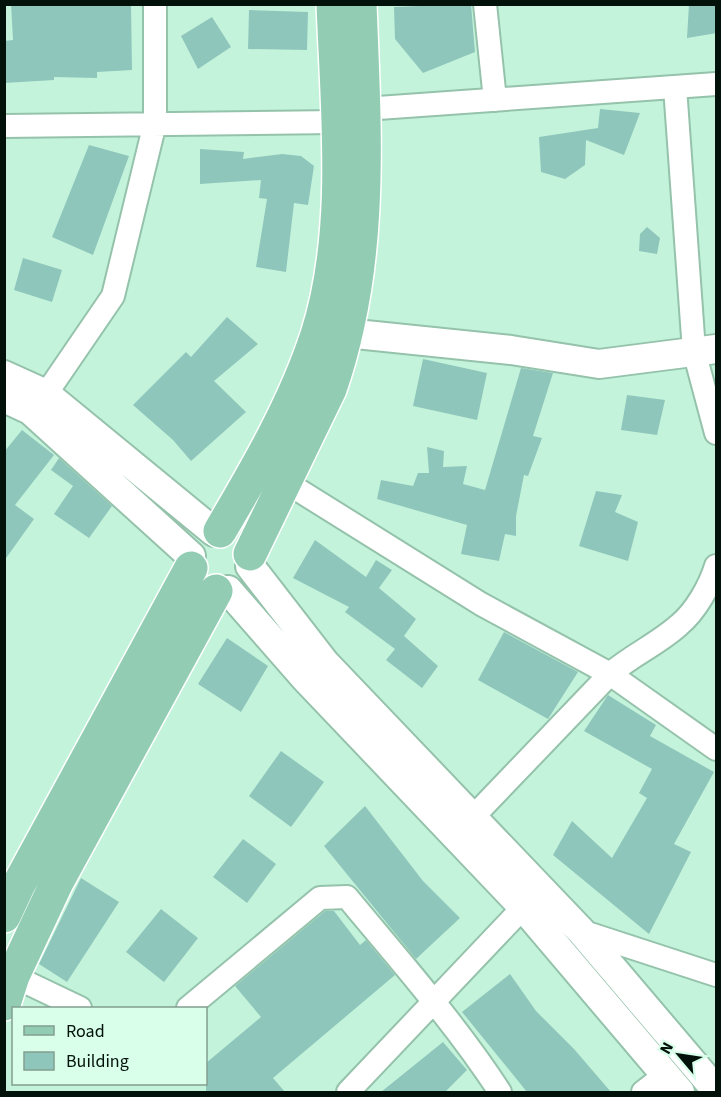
<svg xmlns="http://www.w3.org/2000/svg" width="721" height="1097" font-family="'Source Sans 3',sans-serif">
<rect width="100%" height="100%" fill="#c4f3db"/>
<path fill="#8fc6bb" d="M11,4h120l1,66 -35,2v6l-43,-1v3l-50,3v-42l9,-1z
M471,4l4,48 -52,21 -28,-34 -1,-32z
M689,4h28v29l-30,5z
M249,10l59,2 -1,38 -59,-1z
M212,17l19,30 -33,22 -17,-33z
M600,109l40,4 -16,42 -38,-15 -1,25 -20,14 -24,-7 -2,-35 59,-9z
M89,145l40,11 -36,99 -41,-18z
M200,149l44,3 -1,7 39,-5 19,2 13,10 -6,39 -14,-2 -8,69 -30,-5 11,-68 -8,-1 2,-18 -61,4z
M647,227l13,11 -3,16 -18,-3 1,-17z
M23,258l39,12 -10,32 -38,-12z
M227,317l31,27 -44,37 32,31 -55,49 -18,-21 -40,-35 53,-53 5,5z
M423,359l64,14 -10,47 -64,-14z
M521,368l32,5 -20,63 9,2 -14,38 -4,-1 -8,41v20l-11,-2 -6,27 -38,-7 6,-29 -90,-26 4,-19 32,6 5,-13h11l-2,-26 17,4 -1,16 24,-1 -4,18 22,6z
M627,395l38,5 -8,35 -36,-5z
M22,430l32,25 -39,50 19,14 -30,42v-109z
M59,458l53,48 -23,32 -35,-24 19,-28 -22,-16z
M596,491l26,4 -7,17 23,10 -10,39 -49,-15z
M315,540l51,37 10,-17 16,10 -13,18 37,31 -12,17 34,30 -16,22 -36,-28 9,-11 -50,-37 4,-5 -56,-29z
M504,632l74,40 -30,47 -70,-39z
M227,638l41,28 -27,46 -43,-28z
M608,695l48,30 -6,11 64,36 -40,72 17,8 -42,82 -96,-79 19,-34 40,37 35,-60 -8,-5 13,-24 -68,-38z
M281,751l43,31 -33,45 -42,-31z
M365,806l58,75 37,37 -44,41 -92,-113z
M243,839l33,25 -29,39 -34,-26z
M81,878l38,24 -52,80 -28,-18z
M161,909l37,29 -34,44 -38,-30z
M325,911h9l26,34 6,-5 29,35 -122,103 12,14h-79v-29l55,-46 -26,-31z
M510,974l26,37 38,38 37,43h-84l-65,-80z
M443,1042l24,28 -22,22h-64z"/>
<g fill="none" stroke-linecap="round" stroke-linejoin="round">
<g stroke="#95c2ab" stroke-width="26">
<path id="minor" d="M485,4l10,96
M675,87l19,264 22,82
M364,109l352,-25
M4,126l333,-4
M46,394l67,-98 42,-173v-119
M284,481l197,123 129,70 106,75
M473,817l137,-143c22,-19 48,-30 69,-49 16,-13 31,-39 37,-59
M581,931l135,44
M13,976l67,32
M188,1008l132,-110 27,-1c53,64 108,126 153,195
M348,1092l187,-197
M643,1092l22,-17"/>
</g>
<g stroke="#95c2ab" stroke-width="32">
<path id="tertiary" d="M327,326l19,7 165,17 88,14 117,-15
M4,375l42,19 168,138
M4,398l26,12 161,146
M250,566l75,97 256,268 135,159
M228,590l77,88 218,229 157,185"/>
</g>
<g stroke="#fff" stroke-width="36">
<path id="primary" d="M220,531c37,-63 74,-126 97,-196 33,-102 20,-225 16,-331
M250,554l80,-165c44,-126 35,-254 30,-385
M4,916l15,-32 172,-316
M4,1004l9,-28 44,-94 159,-291"/>
</g>
<use href="#minor" stroke="#fff" stroke-width="22"/>
<use href="#tertiary" stroke="#fff" stroke-width="28"/>
<use href="#primary" stroke="#92cdb3" stroke-width="33"/>
</g>
<rect width="721" height="1097" fill="none" stroke="#021109" stroke-width="12"/>
<rect x="12" y="1007" width="195" height="78" fill="#d9feea" stroke="#839f90" stroke-width="1.5"/>
<rect x="24" y="1026" width="30" height="9" fill="#92cdb3" stroke="#839f90" stroke-width="1.5"/>
<text x="66" y="1037" font-size="18" fill="#021109">Road</text>
<rect x="24" y="1052" width="30" height="18" fill="#8fc6bb" stroke="#839f90" stroke-width="1.5"/>
<text x="66" y="1067" font-size="18" fill="#021109">Building</text>
<g transform="translate(679 1055) rotate(299)" stroke="#d9feea" stroke-width="4.5" paint-order="stroke">
<path d="M0-4.5L10 22L0 15L-10 22Z" fill="#021109"/>
<text y="-9" font-size="16" font-weight="bold" text-anchor="middle" fill="#021109">N</text>
</g>
</svg>
